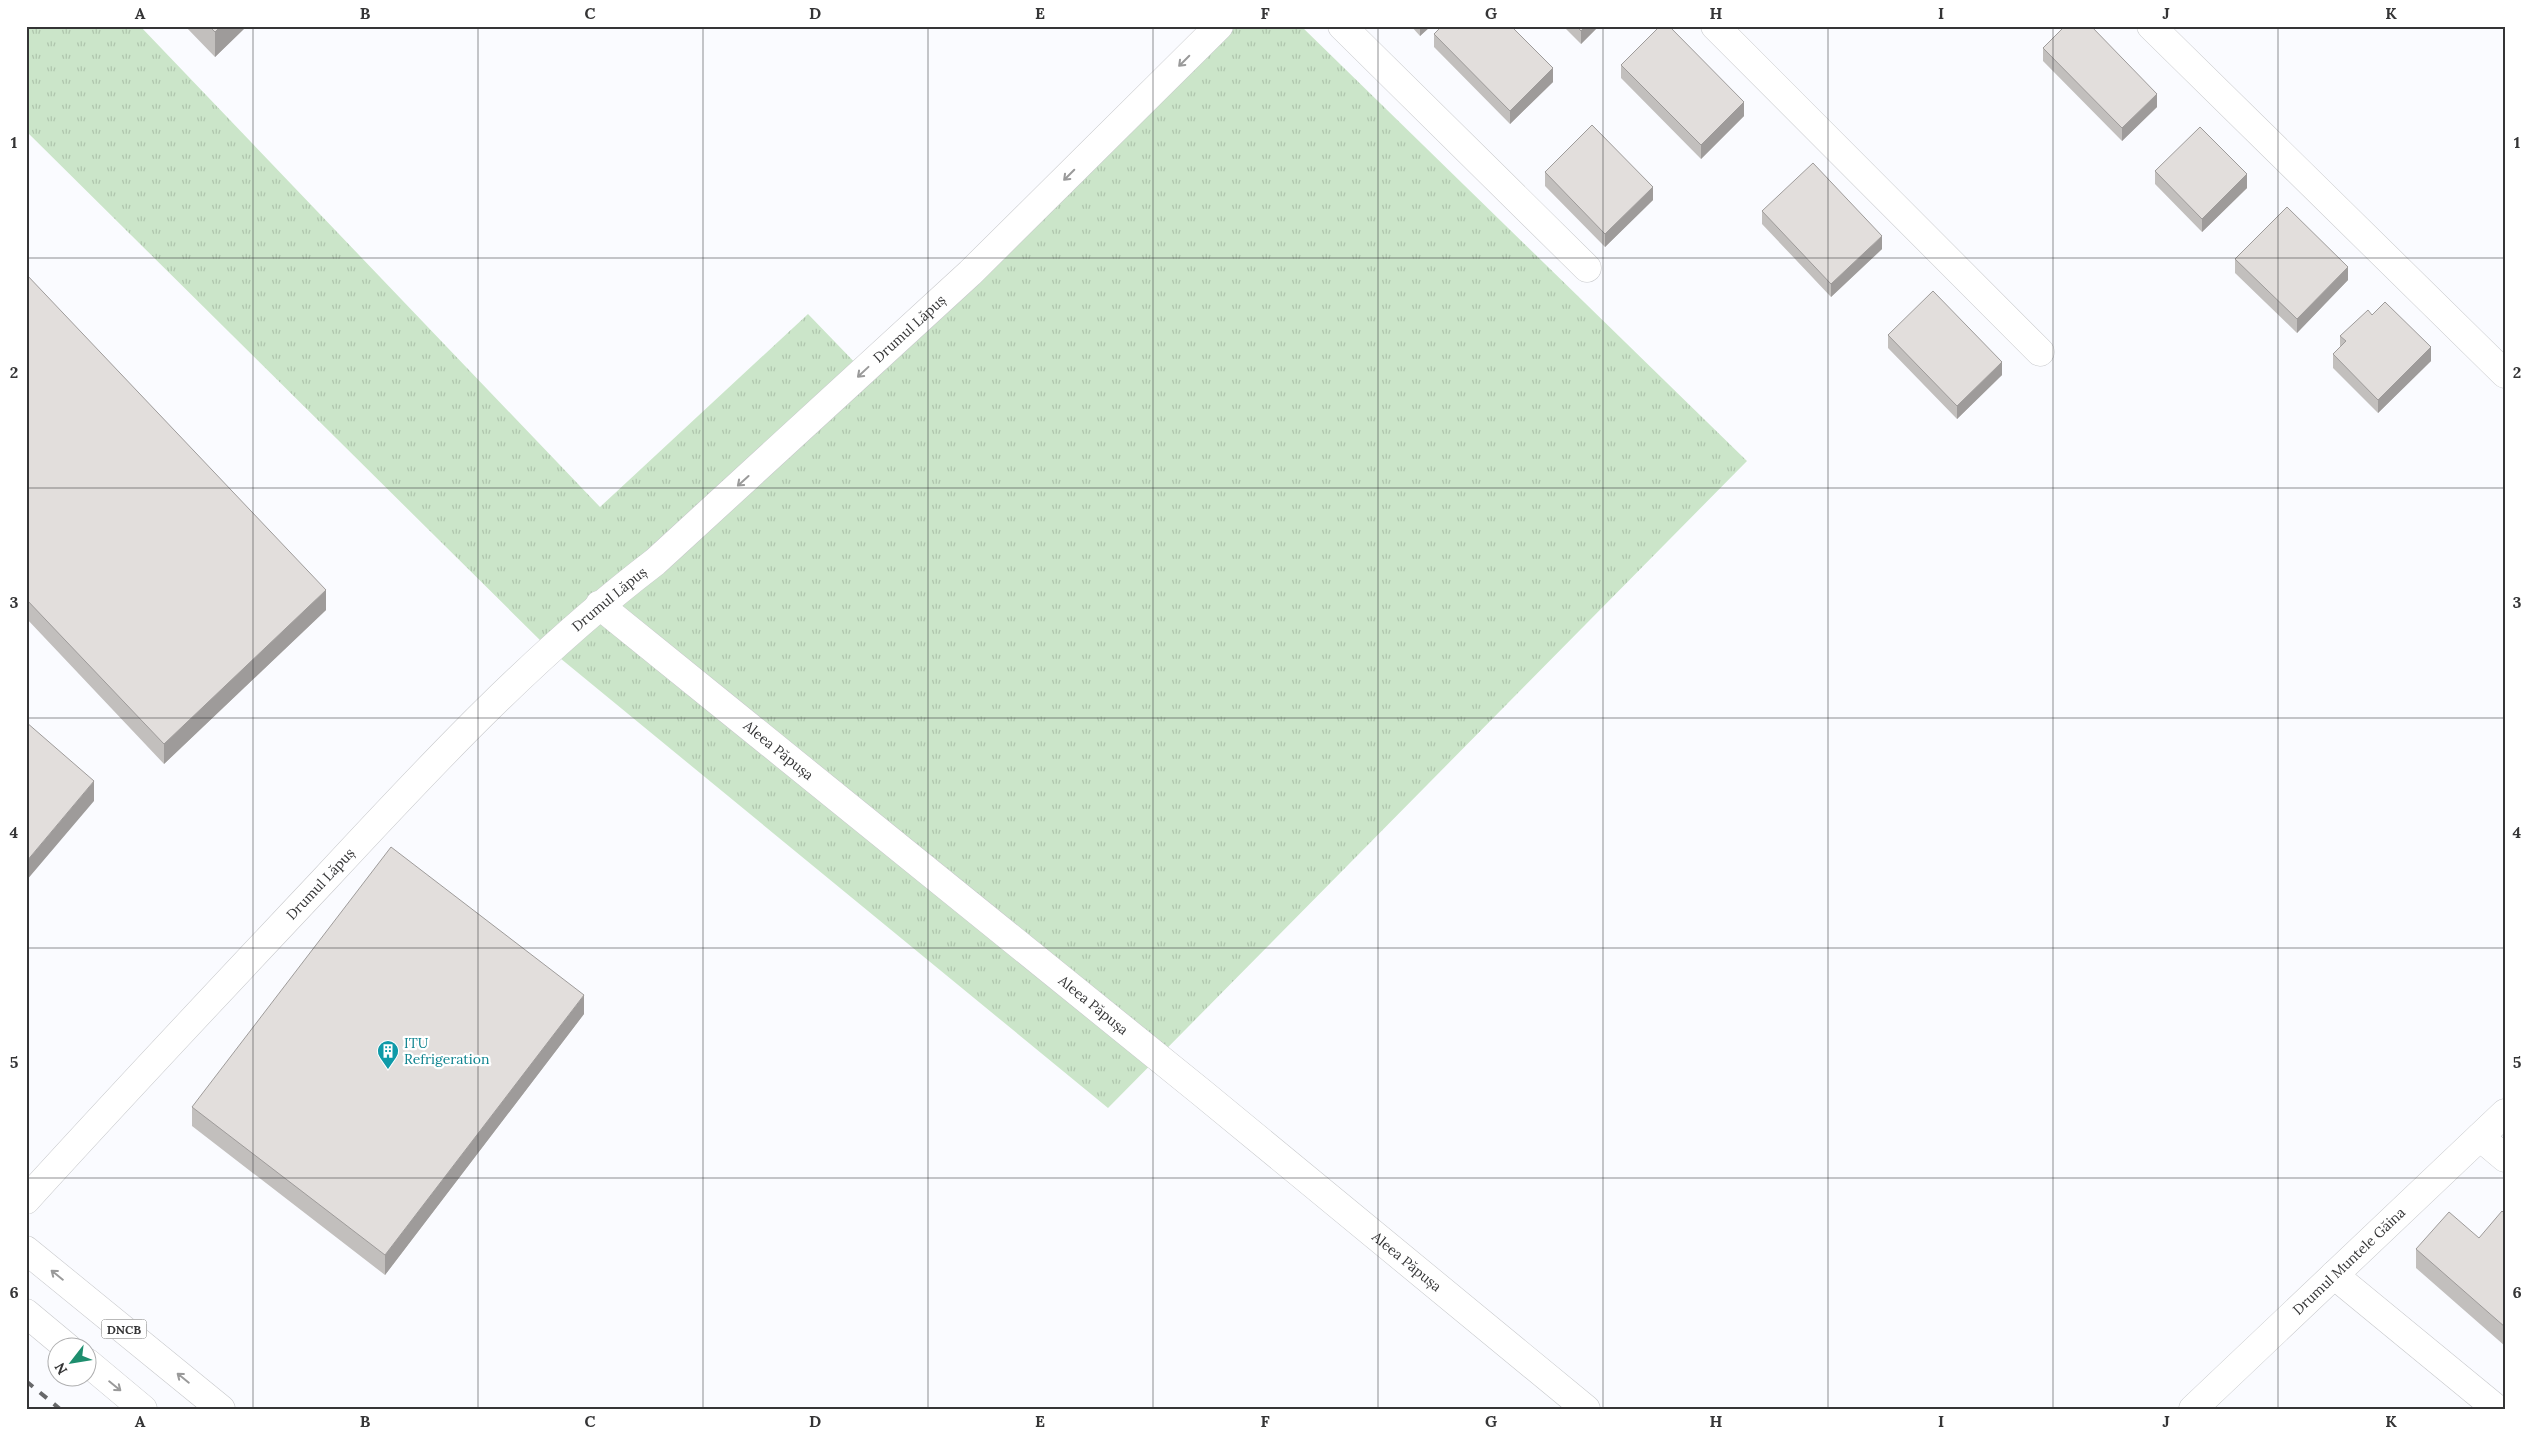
<svg xmlns="http://www.w3.org/2000/svg" width="2531" height="1435" font-family="Lora,serif">
<defs>
<pattern id="grass-tufts" width="24" height="20" patternUnits="userSpaceOnUse" patternTransform="scale(1.25)"><rect width="24" height="20" fill="#cbe5c9"/><path d="M3 7l-1-3M5 7V3M7 7l1-3M15 17l-1-3M17 17v-4M19 17l1-3" fill="none" stroke="#afc5ad"/></pattern>
</defs>
<rect width="100%" height="100%" fill="#fafbff"/>
<path fill="url(#grass-tufts)" d="M26,26h114l460,481 208,-193 55,57 356,-345h82l446,435 -639,647 -559,-459 -523,-518z"/>
<g fill="none" stroke-linecap="round" stroke-linejoin="round">
<g stroke="#c7c8cb" stroke-width="29">
<g id="minor">
<path d="M1342,26l245,242"/>
<path d="M1715,26l325,326"/>
<path d="M2151,26l354,348"/>
<path id="s1" d="M599,605l602,487 385,317"/>
<path d="M2480,1137l25,21"/>
<path id="s2" d="M26,1200c98,-108 198,-214 298,-320 104,-112 209,-225 331,-318l315,-289 249,-247"/>
<path d="M2334,1275l163,134"/>
<path id="s3" d="M2193,1409l312,-296"/>
</g>
</g>
<g stroke="#c7c8cb" stroke-width="29">
<path id="primary" d="M26,1250l195,159
M26,1313l42,35
M88,1363l55,46"/>
</g>
<use href="#minor" stroke="#fff" stroke-width="28"/>
<use href="#primary" stroke="#fff" stroke-width="28"/>
<path stroke="#67686a" stroke-width="4" stroke-dasharray="9 9" stroke-linecap="butt" d="M26,1381l34,28"/>
</g>
<path fill="#c2bfbd" d="M185,26h62l-32,31z
M1411,26h20l-11,10z
M1563,26h36l-18,18z
M1434,34l119,48 -43,42 -76,-77z
M2043,48l114,59 -35,34 -79,-80z
M1621,65l123,51 -43,43 -80,-81z
M2155,171l92,17 -45,44 -47,-48z
M1545,172l108,28 -48,47 -60,-61z
M1762,211l120,38 -51,48 -69,-73z
M2235,259l113,21 -51,53 -62,-60z
M26,274l300,336 -162,154 -138,-146z
M2372,315l59,46 -53,52 -45,-45v-14l7,-7v-11z
M1888,335l114,40 -45,44 -69,-71z
M584,1014l-199,261 -193,-149v-19z
M2505,1214v132l-89,-78v-19l63,-11z"/>
<path fill="#9e9b9a" d="M221,26h26l-32,31v-25z
M1420,26h11l-11,10z
M1586,26h13l-18,18v-13z
M1553,68v14l-43,42v-13z
M2157,94v13l-35,34v-13z
M1744,102v14l-43,43v-14z
M2247,174v14l-45,44v-13z
M1653,187v13l-48,47v-13z
M1882,236v13l-51,48v-13z
M2348,267v13l-51,53v-14z
M2431,347v14l-53,52v-13z
M2002,362v13l-45,44v-13z
M326,590v20l-162,154v-20z
M94,781v20l-68,80v-19z
M584,995v19l-199,261v-20z"/>
<path fill="#e2dedc" stroke="#9e9b9a" d="M209,26h12l-6,6z
M1442,26h69l42,42 -43,43 -76,-77z
M1576,26h10l-5,5z
M1660,26h9l75,76 -43,43 -80,-80z
M2065,26h26l66,68 -35,34 -79,-80z
M1592,125l61,62 -48,47 -60,-62z
M2200,127l47,47 -45,45 -47,-48z
M1813,163l69,73 -51,48 -69,-73z
M2287,207l61,60 -51,52 -62,-60z
M26,274l300,316 -162,154 -138,-145z
M1933,291l69,71 -45,44 -69,-71z
M2385,302l46,45 -53,53 -45,-46 13,-13 -6,-5 28,-26 4,5z
M26,722l68,59 -68,81z
M391,847l193,148 -199,260 -193,-148z
M2502,1211l3,3v113l-89,-78 33,-37 30,26z"/>
<defs><path id="oneway-shaft" d="M-6 0H5M1.5-3L5.5 0L1.5 3" fill="none" stroke-width="1.6" stroke-linecap="round" stroke-linejoin="round" transform="scale(1.25)"/></defs>
<g stroke="#9a9a9a">
<use href="#oneway-shaft" transform="translate(1184 61) rotate(135)"/>
<use href="#oneway-shaft" transform="translate(1069 175) rotate(135)"/>
<use href="#oneway-shaft" transform="translate(863 372) rotate(137)"/>
<use href="#oneway-shaft" transform="translate(743 481) rotate(138)"/>
<use href="#oneway-shaft" transform="translate(57 1275) rotate(-141)"/>
<use href="#oneway-shaft" transform="translate(183 1378) rotate(-141)"/>
<use href="#oneway-shaft" transform="translate(115 1386) rotate(39)"/>
</g>
<path fill="none" stroke="#353536" stroke-width="1" stroke-opacity="0.55" d="M253,26v1383M478,26v1383M703,26v1383M928,26v1383M1153,26v1383M1378,26v1383M1603,26v1383M1828,26v1383M2053,26v1383M2278,26v1383M26,258h2479M26,488h2479M26,718h2479M26,948h2479M26,1178h2479"/>
<defs>
<g id="building-pin" transform="scale(1.125)"><path d="M0 17L-7.5 6A9.5 9.5 0 1 1 7.5 6Z" fill="#0f9aa8" stroke="#fff"/><path d="M-4-6H4V6H1V3H-1V6H-4ZM-2.5-4.3h1.7v1.8h-1.7ZM.8-4.3h1.7v1.8H.8ZM-2.5-1h1.7V.8h-1.7ZM.8-1h1.7V.8H.8Z" fill="#fff"/></g>
</defs>
<g fill-rule="evenodd">
<use href="#building-pin" x="388" y="1051"/>
</g>
<g text-anchor="middle" dominant-baseline="central" stroke-width="4.5" stroke-linejoin="round" paint-order="stroke">
<rect fill="#fff" stroke="#727272" stroke-width="1" x="101.5" y="1319.5" width="45" height="19" rx="4"/>
<g font-size="12" font-weight="bold" fill="#353536">
<text x="124" y="1329">DNCB</text>
</g>
<g font-size="14" fill="#353536" stroke="#fff">
<text stroke="none"><textPath href="#s2" startOffset="1242">Drumul Lăpuș</textPath></text>
<text stroke="none"><textPath href="#s2" startOffset="838">Drumul Lăpuș</textPath></text>
<text stroke="none"><textPath href="#s1" startOffset="231">Aleea Păpușa</textPath></text>
<text stroke="none"><textPath href="#s2" startOffset="432">Drumul Lăpuș</textPath></text>
<text stroke="none"><textPath href="#s1" startOffset="636">Aleea Păpușa</textPath></text>
<text stroke="none"><textPath href="#s3" startOffset="215">Drumul Muntele Găina</textPath></text>
<text stroke="none"><textPath href="#s1" startOffset="1041">Aleea Păpușa</textPath></text>
</g>
<g font-size="14" fill="#0d838f" stroke="#fff" text-anchor="start">
<text x="404" y="1043">ITU<tspan x="404" dy="16">Refrigeration</tspan></text>
</g>
</g>
<rect width="2531" height="1435" fill="none" stroke="#ffffff" stroke-width="55"/>
<g transform="translate(72 1362) rotate(239)"><circle r="24" fill="#ffffff" stroke="#aeaeaf"/>
<path d="M0-4L9 19L0 12L-9 19Z" fill="#1e8e6e"/>
<text y="-8" font-size="14" font-weight="bold" text-anchor="middle" fill="#353536">N</text>
</g>
<rect x="28" y="28" width="2476" height="1380" fill="none" stroke="#353536" stroke-width="2"/>
<g font-size="16" text-anchor="middle" font-weight="bold" fill="#353536">
<text x="140" y="19">A</text>
<text x="365" y="19">B</text>
<text x="590" y="19">C</text>
<text x="815" y="19">D</text>
<text x="1040" y="19">E</text>
<text x="1265" y="19">F</text>
<text x="1491" y="19">G</text>
<text x="1716" y="19">H</text>
<text x="1941" y="19">I</text>
<text x="2166" y="19">J</text>
<text x="2391" y="19">K</text>
<text x="14" y="148">1</text>
<text x="2517" y="148">1</text>
<text x="14" y="378">2</text>
<text x="2517" y="378">2</text>
<text x="14" y="608">3</text>
<text x="2517" y="608">3</text>
<text x="14" y="838">4</text>
<text x="2517" y="838">4</text>
<text x="14" y="1068">5</text>
<text x="2517" y="1068">5</text>
<text x="14" y="1298">6</text>
<text x="2517" y="1298">6</text>
<text x="140" y="1427">A</text>
<text x="365" y="1427">B</text>
<text x="590" y="1427">C</text>
<text x="815" y="1427">D</text>
<text x="1040" y="1427">E</text>
<text x="1265" y="1427">F</text>
<text x="1491" y="1427">G</text>
<text x="1716" y="1427">H</text>
<text x="1941" y="1427">I</text>
<text x="2166" y="1427">J</text>
<text x="2391" y="1427">K</text>
</g>
</svg>
